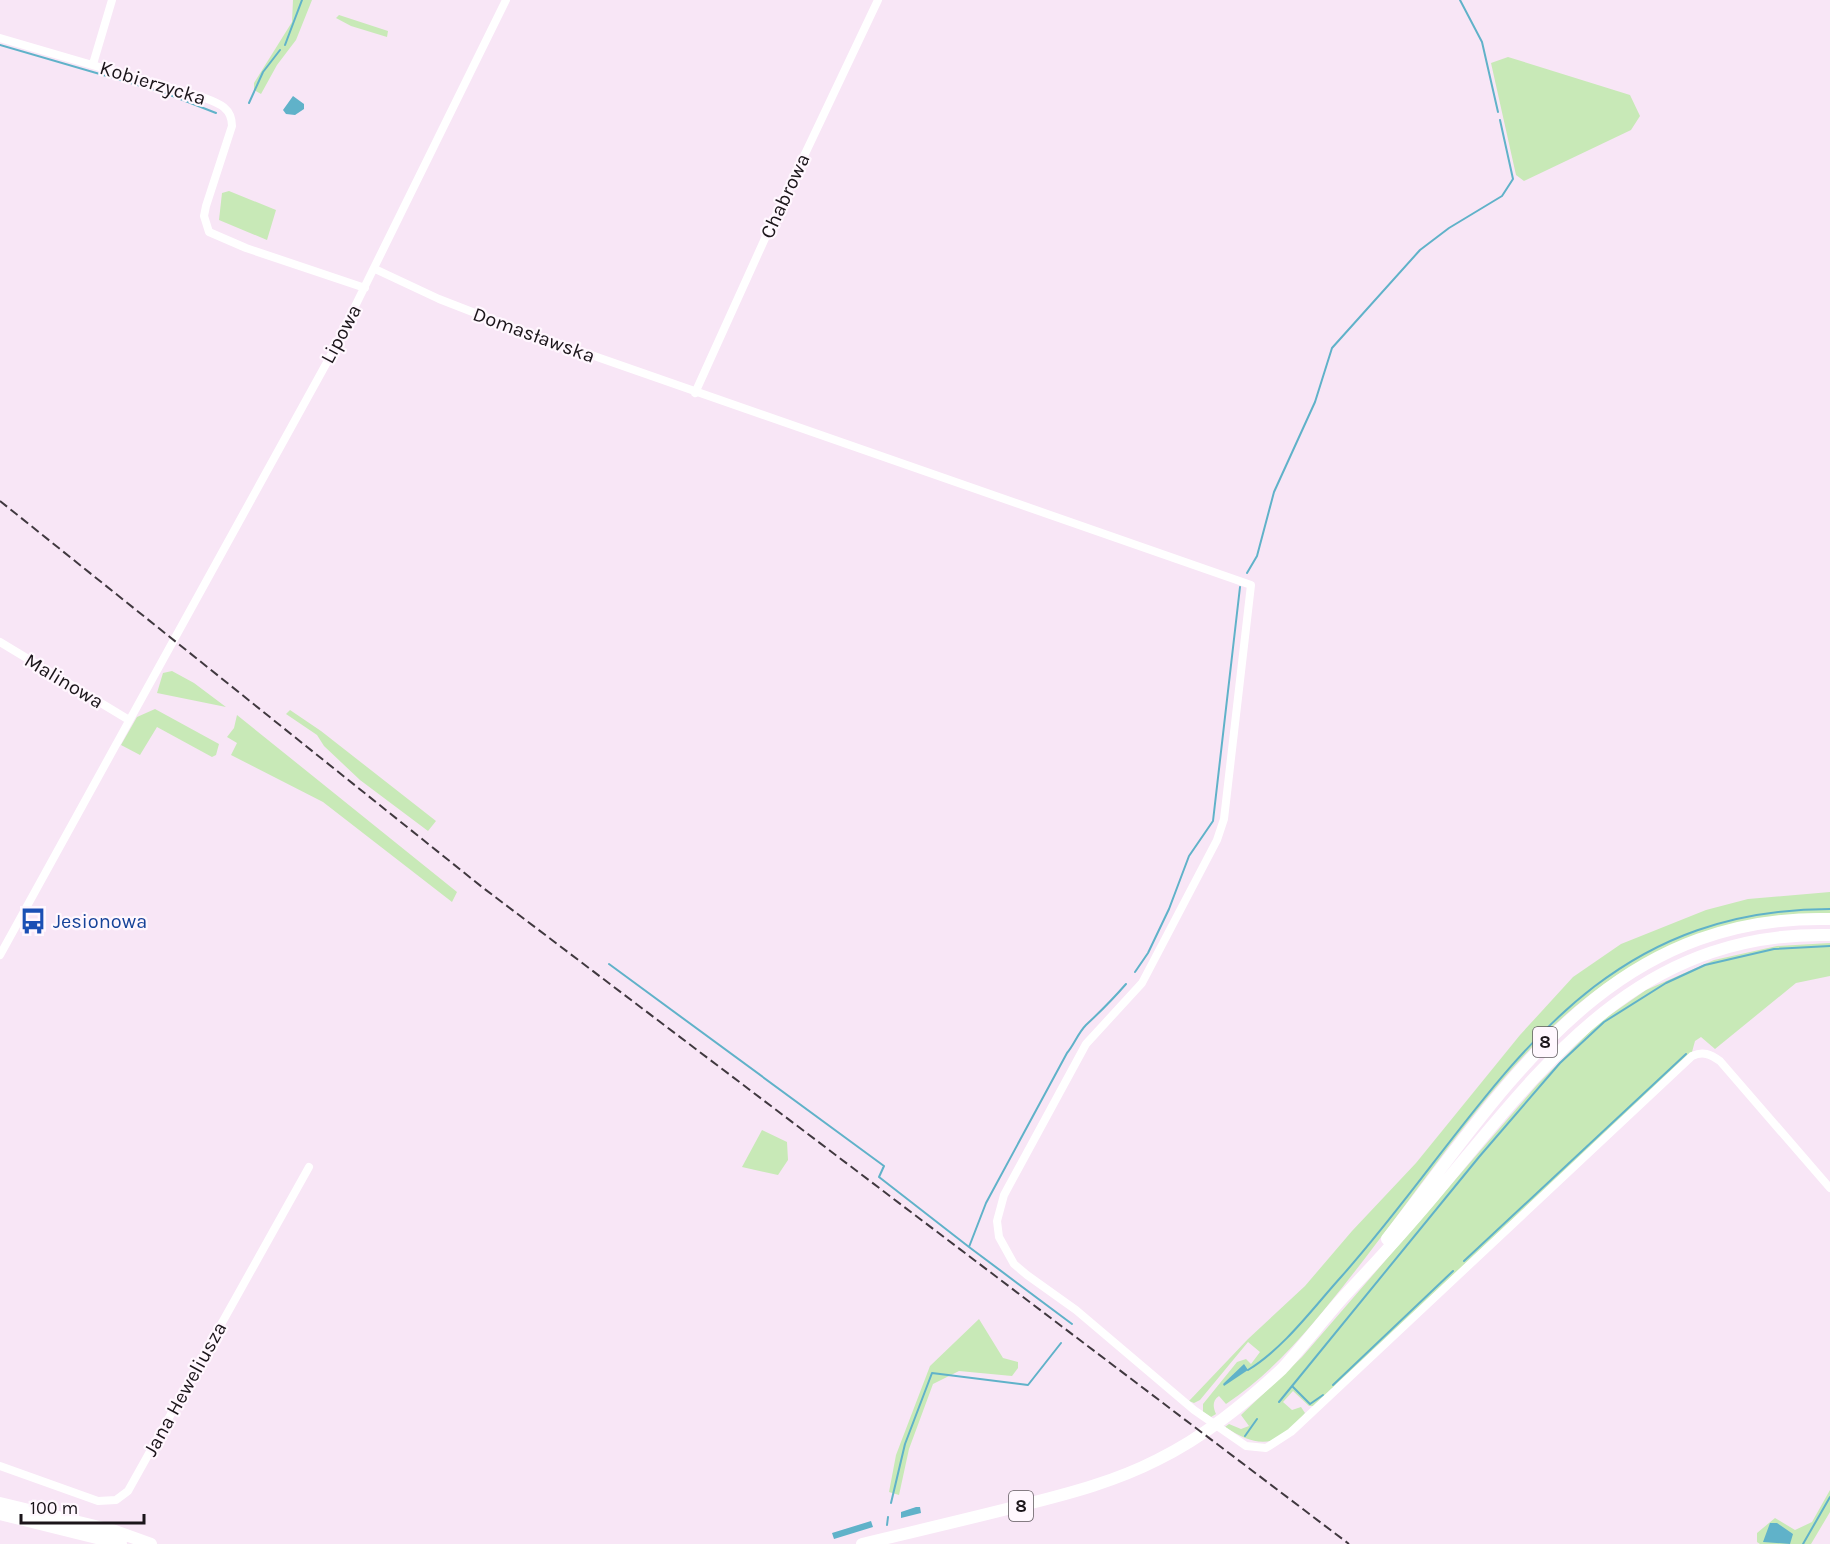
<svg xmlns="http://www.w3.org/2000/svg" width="1830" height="1544" font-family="Karla,sans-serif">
<rect width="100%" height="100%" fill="#f8e6f6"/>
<path fill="#c8e9b7" d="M293,0h19l-16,40 -19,25 -16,29 -7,-4v-7l38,-61z
M339,15l49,16 -1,6 -36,-11 -15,-8z
M1508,57l122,38 10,21 -9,14 -107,51 -8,-6 -25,-112z
M229,191l47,19 -9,30 -48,-20 3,-27z
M172,671l22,12 32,24 -69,-14 6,-20z
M155,709l64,35 -3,11 -4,2 -55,-30 -17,28 -19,-10 16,-28z
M290,710l31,21 115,90 -8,10 -68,-51 -36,-34 -7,-11 -31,-21z
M237,715l220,177 -5,10 -129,-100 -92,-47 6,-12 -10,-6 7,-9z
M1830,892v21c-249,3 -341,189 -478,362 -37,47 -76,96 -126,129l-7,-8c-7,5 -6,11 -3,18l-5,3 -8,-5v-8l34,-42 9,-3 5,5 9,-12 -12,-10 -48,58 -6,3 -5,-2 59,-62 57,-53 47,-55 64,-68 104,-128 53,-58 48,-33 85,-34 42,-11z
M1830,943v33l-34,7 -81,66 -14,-12 -6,4 -3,11 -378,354h-5l-16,-15 -10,11 9,8 9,-3 4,6c-25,35 -47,36 -80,14l4,-3 12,5 8,-3 -8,-11 61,-58 235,-272 60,-61 49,-34 68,-30 63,-14z
M762,1130l25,12 1,18 -10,15 -36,-8z
M979,1319l24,39 15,4v6l-6,8 -53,-5 -26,13 -24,65 -10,46 -10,-3 7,-37 34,-89z
M1830,1490v22l-19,32h-51l-3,-2v-9l18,-15 20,12 17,-8z"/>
<path fill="#60b2c9" d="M293,96l11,8v5l-9,6 -9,-1 -3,-4z
M1244,1364l4,6 -24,16 -1,-2z
M916,1507h4l1,6 -20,5v-6z
M871,1521l2,6 -39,12 -2,-6z
M1770,1523h7l16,11 -3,10 -27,-2z"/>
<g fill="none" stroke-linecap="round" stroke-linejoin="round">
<path stroke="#60b2c9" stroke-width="2" d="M1460,0l22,42 16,70
M0,45l165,48 51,20
M285,45l17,-45
M249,103l14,-31 17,-22
M1247,573l10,-17 17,-64 41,-90 17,-54 88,-98 29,-22 53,-32 11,-17 -13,-59
M609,964l275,202 -5,11 90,70
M1135,972l13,-19 21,-44 20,-53 24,-35 27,-234
M1464,1261l222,-207
M1072,1324l-103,-77 17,-44 81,-150c7,-8 11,-20 19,-28 14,-13 27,-26 40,-41
M1248,1370c36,-22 65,-62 93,-93 149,-167 231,-368 489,-368
M1333,1385l120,-114
M1292,1386l18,18 13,-9
M1279,1402l200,-245 81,-94 44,-41 62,-39 39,-18 69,-16 56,-3
M1245,1436l12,-17
M891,1503l14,-59 27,-71 96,12 33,-42
M887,1525l1,-8
M1803,1544l27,-47"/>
<path stroke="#fff" stroke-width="8" d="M0,38l202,59c16,6 30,10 30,29l-26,80 -2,10 5,16 37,16 119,40
M93,64l19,-64
M375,269l64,30 72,28 740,258 -27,234 -7,21 -75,143 -56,61 -82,151 -7,26 2,16 15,27 13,11 49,35 118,100 52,36 20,2 25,-16 401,-376c11,-5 18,-2 28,5l110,127
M695,393l72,-159 111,-234
M0,642l129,78
M0,955l331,-600 175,-355
M0,1466l98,35 18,-1 12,-9 181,-324"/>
<path stroke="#fff" stroke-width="12" d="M1387,1239c120,-153 220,-325 443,-320
M0,1503l112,27 39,14
M0,1514l121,30
M862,1544c55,-13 110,-26 165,-40 44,-11 89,-23 130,-44 47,-23 87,-56 125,-91 23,-25 43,-52 65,-76 31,-33 62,-67 91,-102 109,-131 202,-260 392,-256"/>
<path stroke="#40383f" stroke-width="2" stroke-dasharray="9 4.5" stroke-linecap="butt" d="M0,501l482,386 867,657"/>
</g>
<defs>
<g id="bus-bare" transform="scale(2.07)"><path d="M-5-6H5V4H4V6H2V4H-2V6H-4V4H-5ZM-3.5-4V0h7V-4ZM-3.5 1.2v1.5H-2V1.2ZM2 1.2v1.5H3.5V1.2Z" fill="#1a4fb4" stroke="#fff7fe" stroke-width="2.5" paint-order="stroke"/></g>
</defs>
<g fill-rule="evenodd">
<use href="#bus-bare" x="33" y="921"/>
</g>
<g text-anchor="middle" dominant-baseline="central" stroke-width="4.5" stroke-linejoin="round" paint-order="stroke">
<g fill="#fff7fe" stroke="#5f595e" stroke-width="1.5">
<rect x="1533" y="1027" width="24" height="30" rx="4.5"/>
<rect x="1009" y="1491" width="24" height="30" rx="4.5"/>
</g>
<g font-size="18" font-weight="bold" fill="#1b151a">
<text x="1545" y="1042">8</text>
<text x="1021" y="1506">8</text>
</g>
<g font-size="20" fill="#1b151a" stroke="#fff7fe">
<text transform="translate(153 83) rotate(17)">Kobierzycka</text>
<text transform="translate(785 196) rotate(-65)">Chabrowa</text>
<text transform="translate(341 334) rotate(-62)">Lipowa</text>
<text transform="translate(534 335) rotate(20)">Domasławska</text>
<text transform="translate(64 681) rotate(31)">Malinowa</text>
<text transform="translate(185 1389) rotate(-61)">Jana Heweliusza</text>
</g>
<g font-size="20" fill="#164399" stroke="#fff7fe" text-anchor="start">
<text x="53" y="921">Jesionowa</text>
</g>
</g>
<path d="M21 1514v9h123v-9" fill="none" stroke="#1b151a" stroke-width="3"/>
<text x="30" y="1514" font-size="18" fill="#1b151a" stroke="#fff7fe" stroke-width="4.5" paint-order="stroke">100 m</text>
</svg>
